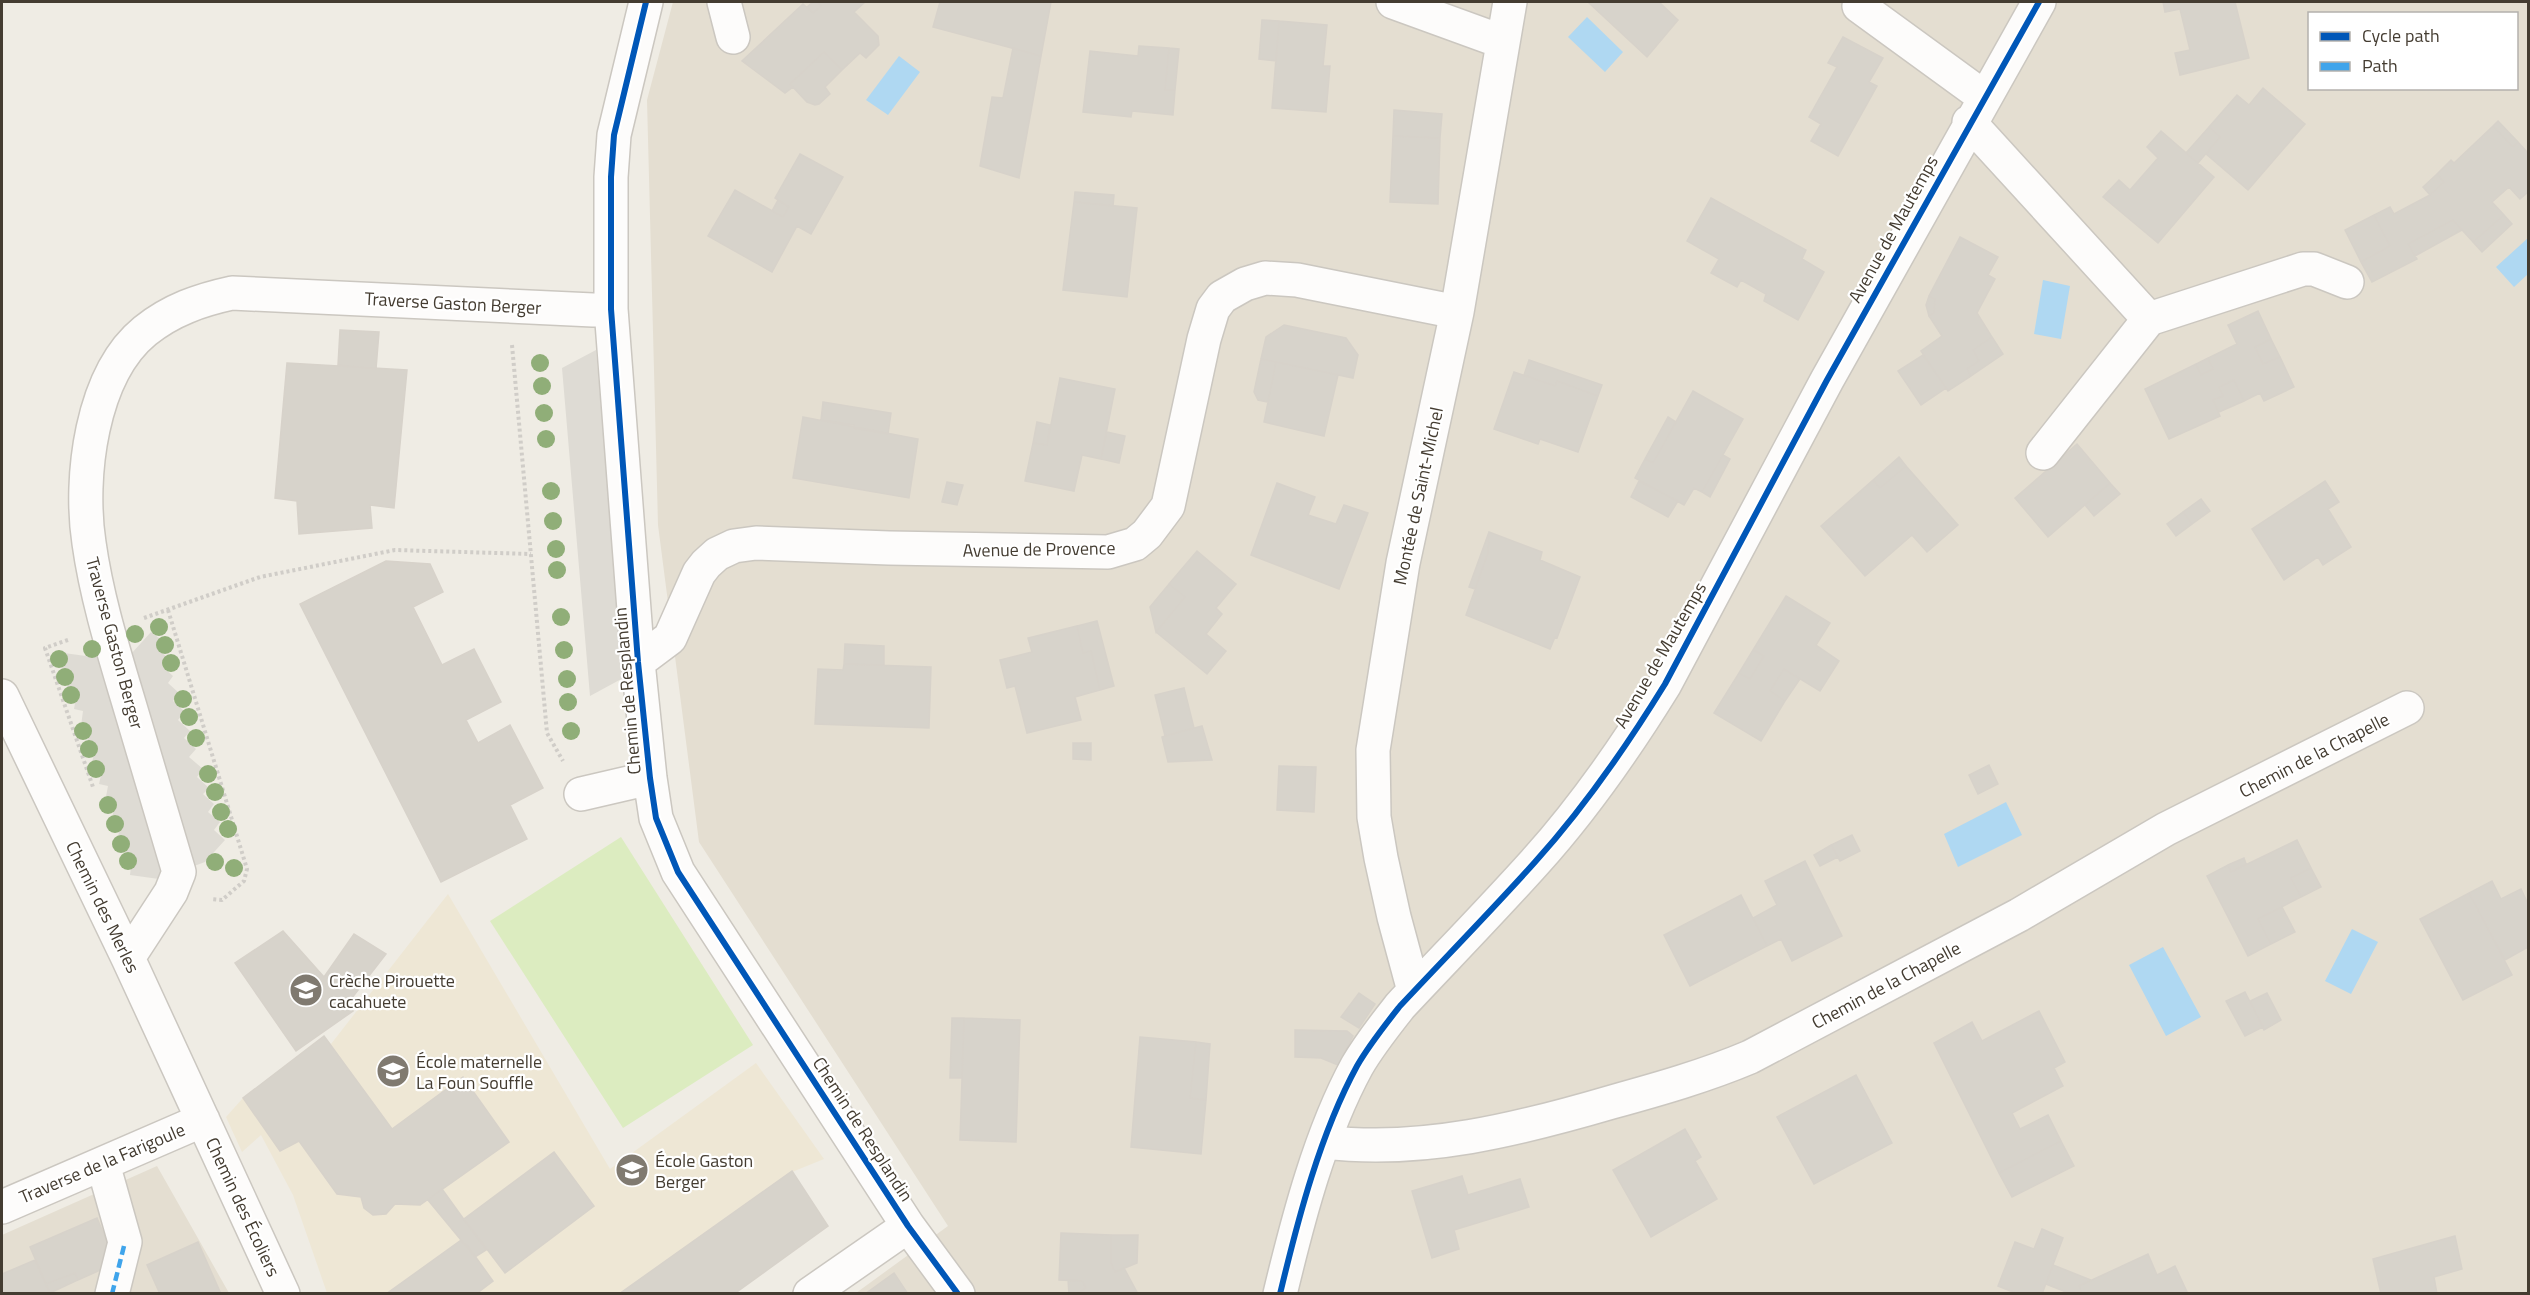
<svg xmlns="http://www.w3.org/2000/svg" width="2530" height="1295" font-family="'Titillium Web',sans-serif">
<rect width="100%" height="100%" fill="#efece4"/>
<path fill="#e4ded1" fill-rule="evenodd" d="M673,2h1855v1291h-1672l92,-67 -249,-384 -41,-317 -11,-425zM2310,14h206v74h-206z
M157,1166l72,127h-227v-58z"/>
<path fill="#eee7d5" d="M448,894l162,275 146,-106 68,96 -32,13 36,54 -94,67h-407l-34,-98 -32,-60 -19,17 -16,-35 17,-19 81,-62 7,8z"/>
<path fill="#dcecc0" d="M621,837l132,208 -130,83 -133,-207z"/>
<path fill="#dedbd4" d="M596,350l29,327 -35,19 -28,-328z
M151,632l12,9 -6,7 11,10 -6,8 11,10 -5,7 11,10 -6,8 12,11 -7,8 12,11 -6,7 12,11 -7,8 14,12 -6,8 12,11 -6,6 11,10 -6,8 12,10 -6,8 11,10 -20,22 -46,17 -29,-4 2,-16 -7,-2 2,-16 -9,-2 2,-16 -8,-2 2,-18 -9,-1 3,-16 -9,-2 4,-18 -11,-2 3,-18 -8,-1 2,-17 -8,-2 2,-15 -9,-2 3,-17 -10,-2 3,-18 -8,-1 2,-18 29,4 38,-3z"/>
<path fill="#afd8f2" d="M1587,17l36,35 -18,20 -37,-35z
M899,56l21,16 -32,43 -22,-15z
M2528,238v36l-14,13 -18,-20z
M2043,280l27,6 -9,53 -27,-5z
M2006,802l16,33 -64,32 -14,-33z
M2352,929l26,13 -27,52 -26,-13z
M2163,947l38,70 -35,19 -37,-71z"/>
<path fill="#d7d3cb" stroke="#d7d2ca" stroke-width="1.5" d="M813,2h5l3,4 -8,7 -6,-6z
M818,2h47l-11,10 24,24 1,9 -13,13 -6,-5 -18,17 -18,-18 -34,32 3,3 -8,6 -43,-32 61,-57 10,9 8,-7z
M940,2h111l-10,54 -108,-29z
M1588,2h71l19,18 -31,37z
M2163,2h72l14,56 -69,17 -5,-22 15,-3 -10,-41 -15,3z
M1262,20l17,1 -3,40 -17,-2z
M1279,21l48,4 -4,41h7l-4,46 -54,-4z
M1843,37l40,21 -14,24 8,4 -39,70 -27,-15 10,-17 -12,-7 28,-50 -9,-4z
M1139,46l30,2 -4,42h10l-2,25 -41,-4 -1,6 -48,-5 7,-61 48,5z
M1013,48l28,8 -22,122 -39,-12 12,-69 11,1z
M1169,48l10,1 -4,41h-10z
M824,52l18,18 -17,17 5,7 -11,10 -4,1 -8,-3 -17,-18z
M2263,88l42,36 -57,66 -42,-36 14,-17 -11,-10 28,-32 12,10z
M1394,110l48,4 -2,24 -47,-2z
M2498,121l20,21 -5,5 -20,-21z
M2493,126l20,21 5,-5 10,11v39l-8,7 -11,-12 -17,15 12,13 -31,27 -20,-22 -45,24 9,15 -45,23 -11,-20 29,-16 -16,-31 16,-8 4,7 36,-19 14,-13 -7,-8 14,-14 3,3z
M2209,127l11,10 -22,26 -12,-10z
M2161,131l53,46 -56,66 -55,-46 16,-17 11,10 28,-32 -11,-11z
M1393,136l47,2 -2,66 -48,-2z
M800,154l43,23 -32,57 -14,-8 -25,46 -64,-36 27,-46 48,27 6,-10 -14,-9z
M2437,174l7,8 -14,13 -7,-8z
M1075,192l39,3 -1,11 -39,-4z
M1711,198l95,52 -4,9 22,13 -26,48 -34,-19 2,-7 -25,-14 -4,7 -26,-14 8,-14 -32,-18z
M778,200l11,7 -6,10 -11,-6z
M1074,202l63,6 -10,89 -64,-7z
M2374,215l16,31 -29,16 -16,-32z
M2504,215l8,9 -30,28 -9,-10z
M2453,220l9,10 -47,26 -7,-12z
M1960,237l38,20 -10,18 7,4 -18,34 15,24 -19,13 6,11 -12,8 4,7 -23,15 -27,-40 21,-15 -13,-20 5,-3 1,-14 -6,-3z
M1929,296l6,3 -1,14 -5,3 -3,-11z
M2258,311l13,28 -16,8 8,17 17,-7 14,30 -30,14 -4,-8 -16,8 -10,-21 -15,7 4,9 -10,4 7,16 -51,23 -24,-50 51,-25 5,11 12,-6 -5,-11 29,-14 -9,-19z
M1284,325l62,13 12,17 -5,23 -92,-19 5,-22z
M340,330l39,2 -3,37 -38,-4z
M1992,337l11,17 -32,22 -4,-7 12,-8 -6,-11z
M2271,339l9,18 -17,7 -8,-17z
M1923,355l23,33 -25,17 -23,-34z
M2208,358l5,11 -12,6 -5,-11z
M1261,359l15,3 -8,40 -10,-2 -4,-8z
M1529,360l73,25 -4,11 -41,-15 -2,5 -31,-11z
M1276,362l62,13 -14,61 -60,-14z
M287,363l120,7 -13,138 -24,-3 2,23 -73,6 -2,-33 -22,-3z
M1514,372l41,14 2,-5 41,15 -20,56 -38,-13 -2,5 -44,-15z
M1060,378l55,11 -14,70 -19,-4 -8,36 -49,-10 8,-38 14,2z
M2234,380l10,21 -25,11 -6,-12 10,-4 -4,-9z
M1693,391l50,28 -41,73 -8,-4 -10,17 -49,-27 10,-19 8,4z
M823,402l68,11 -3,21 -34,-6v-3l-33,-5z
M803,417l115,22 -9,59 -116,-20z
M1668,417l8,5 -23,41 -8,-4z
M1037,422l13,3 -3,20 -14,-2z
M1107,432l18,4 -6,27 -18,-4z
M2077,444l33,39 -62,54 -33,-39z
M1723,455l7,4 -20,38 -8,-5z
M1899,457l7,9 -26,22 -7,-8z
M1906,466l52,59 -31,27 -15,-17 -47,41 -44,-50 52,-46 7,8z
M1639,481l39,20 -10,16 -37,-20z
M2325,481l14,21 -11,7 23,38 -28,18 -5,-8 -34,23 -32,-51z
M947,482l16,3 -6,20 -15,-3z
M1277,483l38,14 -7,18 28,9 8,-19 24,8 -29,76 -88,-34z
M2110,483l10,11 -26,22 -9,-11z
M2201,499l9,12 -18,13 -9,-12z
M2183,512l9,12 -16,12 -9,-12z
M1489,532l-1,21 -13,36 -6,-2z
M1489,532l53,20 -2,8 40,17 -23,61 -2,-1 -5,12 -84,-34 22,-62z
M1197,551l39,33 -20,24 6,6 -16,20 20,17 -19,23 -51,-42 29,-35 -16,-13z
M386,561l44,3 13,28 -30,15 29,58 32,-16 27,53 -35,18 12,23 32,-18 33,63 -33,17 17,34 -86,43 -141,-278z
M1169,584l16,13 -29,35 -6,-25z
M1786,596l44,27 -14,22 23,16 -19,30 -36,-22 -14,22 15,10 -24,40 -47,-28 25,-40 11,6 14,-23 -11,-6z
M1097,621l17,65 -14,4 -9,-39 -8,2 -6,-27z
M1077,626l6,27 8,-2 9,39 -25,7 6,23 -54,13 -12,-47 -8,2 -7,-28 32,-8 -4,-14z
M845,644l39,2v19l-40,-1z
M1753,650l11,6 -14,23 -11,-6z
M844,664l87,3 -2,61 -114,-4 3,-55 25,1z
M1784,669l16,10 -15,22 -15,-10z
M1184,688l10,40 -29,8 -10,-41z
M1202,726l10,34 -44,2 -6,-25z
M1073,743h18v17l-18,-1z
M1989,765l9,19 -20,10 -9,-19z
M1279,766l37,1 -2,45 -37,-2z
M1852,835l8,16 -20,10 -9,-16z
M2297,840l14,28 -20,10 10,19 -43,22 13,25 -23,12 -41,-80 21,-11 3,7z
M1831,845l7,12 -18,9 -6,-11z
M2244,858l2,6 -15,8 -3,-7z
M1805,861l37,75 -50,25 -11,-22 -14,7 -14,-28 24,-13 -12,-24z
M2311,868l10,19 -20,10 -10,-19z
M2492,881l9,18 20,-10 7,15v43l-23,13 -36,-67z
M2469,893l43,82 -49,25 -43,-81z
M1741,895l26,51 -77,40 -26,-51z
M2282,907l13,25 -24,12 -13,-25z
M283,931l41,46 30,-43 32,20 -38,49 5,8 -57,40 -61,-88z
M2245,992l18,35 -18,9 -19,-35z
M1359,993l16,11 -16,24 -18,-11z
M2267,993l14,27 -17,10 -14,-29z
M2039,1011l26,51 -11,6 9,18 -51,27 8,16 28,-14 13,26 -62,32 -65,-130 38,-21 10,19z
M952,1018h12l-2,60h-12z
M964,1018l56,2 -4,122 -56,-2z
M1295,1030l52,1 6,5 -15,29 -17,-7 -26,-1z
M324,1036l68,93 71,-52 46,65 -89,63 -25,-1 -9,10 -13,1 -9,-7 -3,-11 -24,-3 -38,-53 -19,10 -37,-53z
M1140,1037l56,5 -6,56 16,2 -5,54 -70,-7z
M1196,1042l14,2 -4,56 -16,-2z
M1856,1075l36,68 -78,41 -37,-67z
M1685,1129l16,28 -6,4 22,38 -66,38 -38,-67z
M2061,1141l13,25 -62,31 -13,-24z
M554,1152l40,54 -89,67 -41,-54z
M792,1171l36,55 -94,68h-115z
M1462,1176l6,19 52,-16 9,28 -75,23 5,19 -27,9 -20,-67z
M442,1189l44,61 -11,7 -47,-57z
M97,1218l19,45 -38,17 -3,-7 -29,11 -16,-37z
M2042,1229l21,9 -21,56h-24l-20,-8 17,-44 19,7z
M1061,1233l50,2v28l4,9 9,-4 14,26h-62l10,-6 -4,-7 -23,-1z
M1111,1235h27l-1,28 -22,9 -4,-9z
M2455,1236l7,33 -28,8 3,17h-56l-8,-35z
M460,1241l7,4 26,36 -17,13h-90z
M198,1242l23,52h-61l-13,-29z
M2148,1254l9,21 18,-9 13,28h-106l-3,-8z
M35,1260l15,34h-48v-20z
M2053,1265l38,15 -12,6 3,8h-11l-25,-10z
M75,1273l3,7 -28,13 -4,-9z
M894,1273l14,21h-43z
M1068,1280l14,1 4,7 -10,6h-7z"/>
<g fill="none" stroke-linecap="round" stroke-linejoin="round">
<g stroke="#cbc7c0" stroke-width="36">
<path id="minor" d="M646,2l-32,133 -3,42v132l27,353 12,116 6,40 22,54 230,354 50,68
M724,2l9,35
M1393,2l110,40
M1859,6l125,91
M1969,122l180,197 154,-50h11l33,13
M2043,453l106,-134
M638,662l32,-24 29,-65 7,-9 11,-10 17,-8 22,-3 133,5 219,4 27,-8 12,-10 21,-28 36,-167 9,-30 9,-12 23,-13 20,-6 32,2 160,32
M2,696l126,262 155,336
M581,794l69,-16
M128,958l43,-66 8,-20c-16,-54 -32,-108 -48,-162 -16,-54 -34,-110 -42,-167 -10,-65 2,-168 56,-212 26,-21 55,-31 87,-38l361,17 18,-1
M1414,991l-20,-74 -13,-59 -7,-41 -1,-67 30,-187 54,-251 53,-310
M1325,1142c96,12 195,-13 287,-40 47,-13 93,-26 138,-45l269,-142 147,-86 241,-121
M103,1164l22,78 -13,52
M2,1207l201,-87
M810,1294l98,-68
M1280,1294c18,-75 40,-160 77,-228 12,-21 28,-41 43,-60 45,-48 91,-95 135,-144 47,-52 93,-118 130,-178l162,-304 212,-378"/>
</g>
<path stroke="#d0cdc8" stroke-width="4" stroke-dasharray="3 3" stroke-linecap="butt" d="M512,345l35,388 16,28
M168,610l79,259 -3,12 -22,19 -11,-1
M144,618l116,-41 135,-27 136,4
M68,640l-23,8 48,139"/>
<use href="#minor" stroke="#fdfcfb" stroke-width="33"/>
<path stroke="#3fa4eb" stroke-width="4.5" stroke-dasharray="9 4.5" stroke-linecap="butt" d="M112,1294l13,-52"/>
<g stroke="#fff" stroke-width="10">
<path id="cycleway" d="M646,2l-32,133 -3,42v132l27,353 12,116 6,40 22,54 230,354 50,68
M1280,1294c18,-75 40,-160 77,-228 12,-21 28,-41 43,-60 45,-48 91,-95 135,-144 47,-52 93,-118 130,-178l162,-304 212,-378"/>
</g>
<use href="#cycleway" stroke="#0057b8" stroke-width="6"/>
</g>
<g fill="#90ae78">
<circle cx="540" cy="363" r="9"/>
<circle cx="542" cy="386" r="9"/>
<circle cx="544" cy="413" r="9"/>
<circle cx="546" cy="439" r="9"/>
<circle cx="551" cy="491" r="9"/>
<circle cx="553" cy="521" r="9"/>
<circle cx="556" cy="549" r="9"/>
<circle cx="557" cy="570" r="9"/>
<circle cx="561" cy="617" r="9"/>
<circle cx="159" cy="627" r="9"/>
<circle cx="135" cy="634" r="9"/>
<circle cx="165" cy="645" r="9"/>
<circle cx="92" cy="649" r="9"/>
<circle cx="564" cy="650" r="9"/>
<circle cx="59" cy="659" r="9"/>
<circle cx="171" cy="663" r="9"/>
<circle cx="65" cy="677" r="9"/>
<circle cx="567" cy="679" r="9"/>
<circle cx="71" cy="695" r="9"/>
<circle cx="183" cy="699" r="9"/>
<circle cx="568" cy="702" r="9"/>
<circle cx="189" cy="717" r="9"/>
<circle cx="83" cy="731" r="9"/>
<circle cx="571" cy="731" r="9"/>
<circle cx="196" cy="738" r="9"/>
<circle cx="89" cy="749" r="9"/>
<circle cx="96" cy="769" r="9"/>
<circle cx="208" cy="774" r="9"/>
<circle cx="215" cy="792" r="9"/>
<circle cx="108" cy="805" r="9"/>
<circle cx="221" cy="812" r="9"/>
<circle cx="115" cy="824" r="9"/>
<circle cx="228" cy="829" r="9"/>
<circle cx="121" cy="844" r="9"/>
<circle cx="128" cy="861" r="9"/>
<circle cx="215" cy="862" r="9"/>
<circle cx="234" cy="868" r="9"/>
</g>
<defs>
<g id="school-disc" transform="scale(1.725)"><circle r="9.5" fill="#807a70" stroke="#fff"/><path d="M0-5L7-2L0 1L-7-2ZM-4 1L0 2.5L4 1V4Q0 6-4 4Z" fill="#fff"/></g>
</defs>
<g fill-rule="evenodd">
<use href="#school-disc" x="306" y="990"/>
<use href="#school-disc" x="393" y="1071"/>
<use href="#school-disc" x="632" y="1170"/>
</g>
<g text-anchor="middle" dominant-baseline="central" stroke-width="4.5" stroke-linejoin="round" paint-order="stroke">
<g font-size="18" fill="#443c31" stroke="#fff">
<text transform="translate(1893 229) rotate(-61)">Avenue de Mautemps</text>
<text transform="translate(453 303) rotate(3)">Traverse Gaston Berger</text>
<text transform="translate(1418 496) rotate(-78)">Montée de Saint-Michel</text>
<text transform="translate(1039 549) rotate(-1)">Avenue de Provence</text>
<text transform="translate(115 643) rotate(75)">Traverse Gaston Berger</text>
<text transform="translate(1660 655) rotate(-60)">Avenue de Mautemps</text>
<text transform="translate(627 691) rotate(-95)">Chemin de Resplandin</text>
<text transform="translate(2314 755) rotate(-27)">Chemin de la Chapelle</text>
<text transform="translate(103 907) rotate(64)">Chemin des Merles</text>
<text transform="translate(1886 985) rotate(-28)">Chemin de la Chapelle</text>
<text transform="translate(863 1129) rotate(57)">Chemin de Resplandin</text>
<text transform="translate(102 1163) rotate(-23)">Traverse de la Farigoule</text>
<text transform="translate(243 1207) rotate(65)">Chemin des Écoliers</text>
</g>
<g font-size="18" fill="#443c31" stroke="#fff" text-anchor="start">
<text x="329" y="980">Crèche Pirouette<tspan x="329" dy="21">cacahuete</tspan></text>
<text x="416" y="1061">École maternelle<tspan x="416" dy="21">La Foun Souffle</tspan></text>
<text x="655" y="1160">École Gaston<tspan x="655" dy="21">Berger</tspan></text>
</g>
</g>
<rect width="2530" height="1295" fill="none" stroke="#443c31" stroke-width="6"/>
<rect x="2308" y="12" width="210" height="78" fill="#ffffff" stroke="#b4b1ad" stroke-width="1.5"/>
<rect x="2320" y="32" width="30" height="9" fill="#0057b8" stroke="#b4b1ad" stroke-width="1.5"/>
<text x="2362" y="42" font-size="18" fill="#443c31">Cycle path</text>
<rect x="2320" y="62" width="30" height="9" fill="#3fa4eb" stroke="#b4b1ad" stroke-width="1.5"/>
<text x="2362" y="72" font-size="18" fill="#443c31">Path</text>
</svg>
